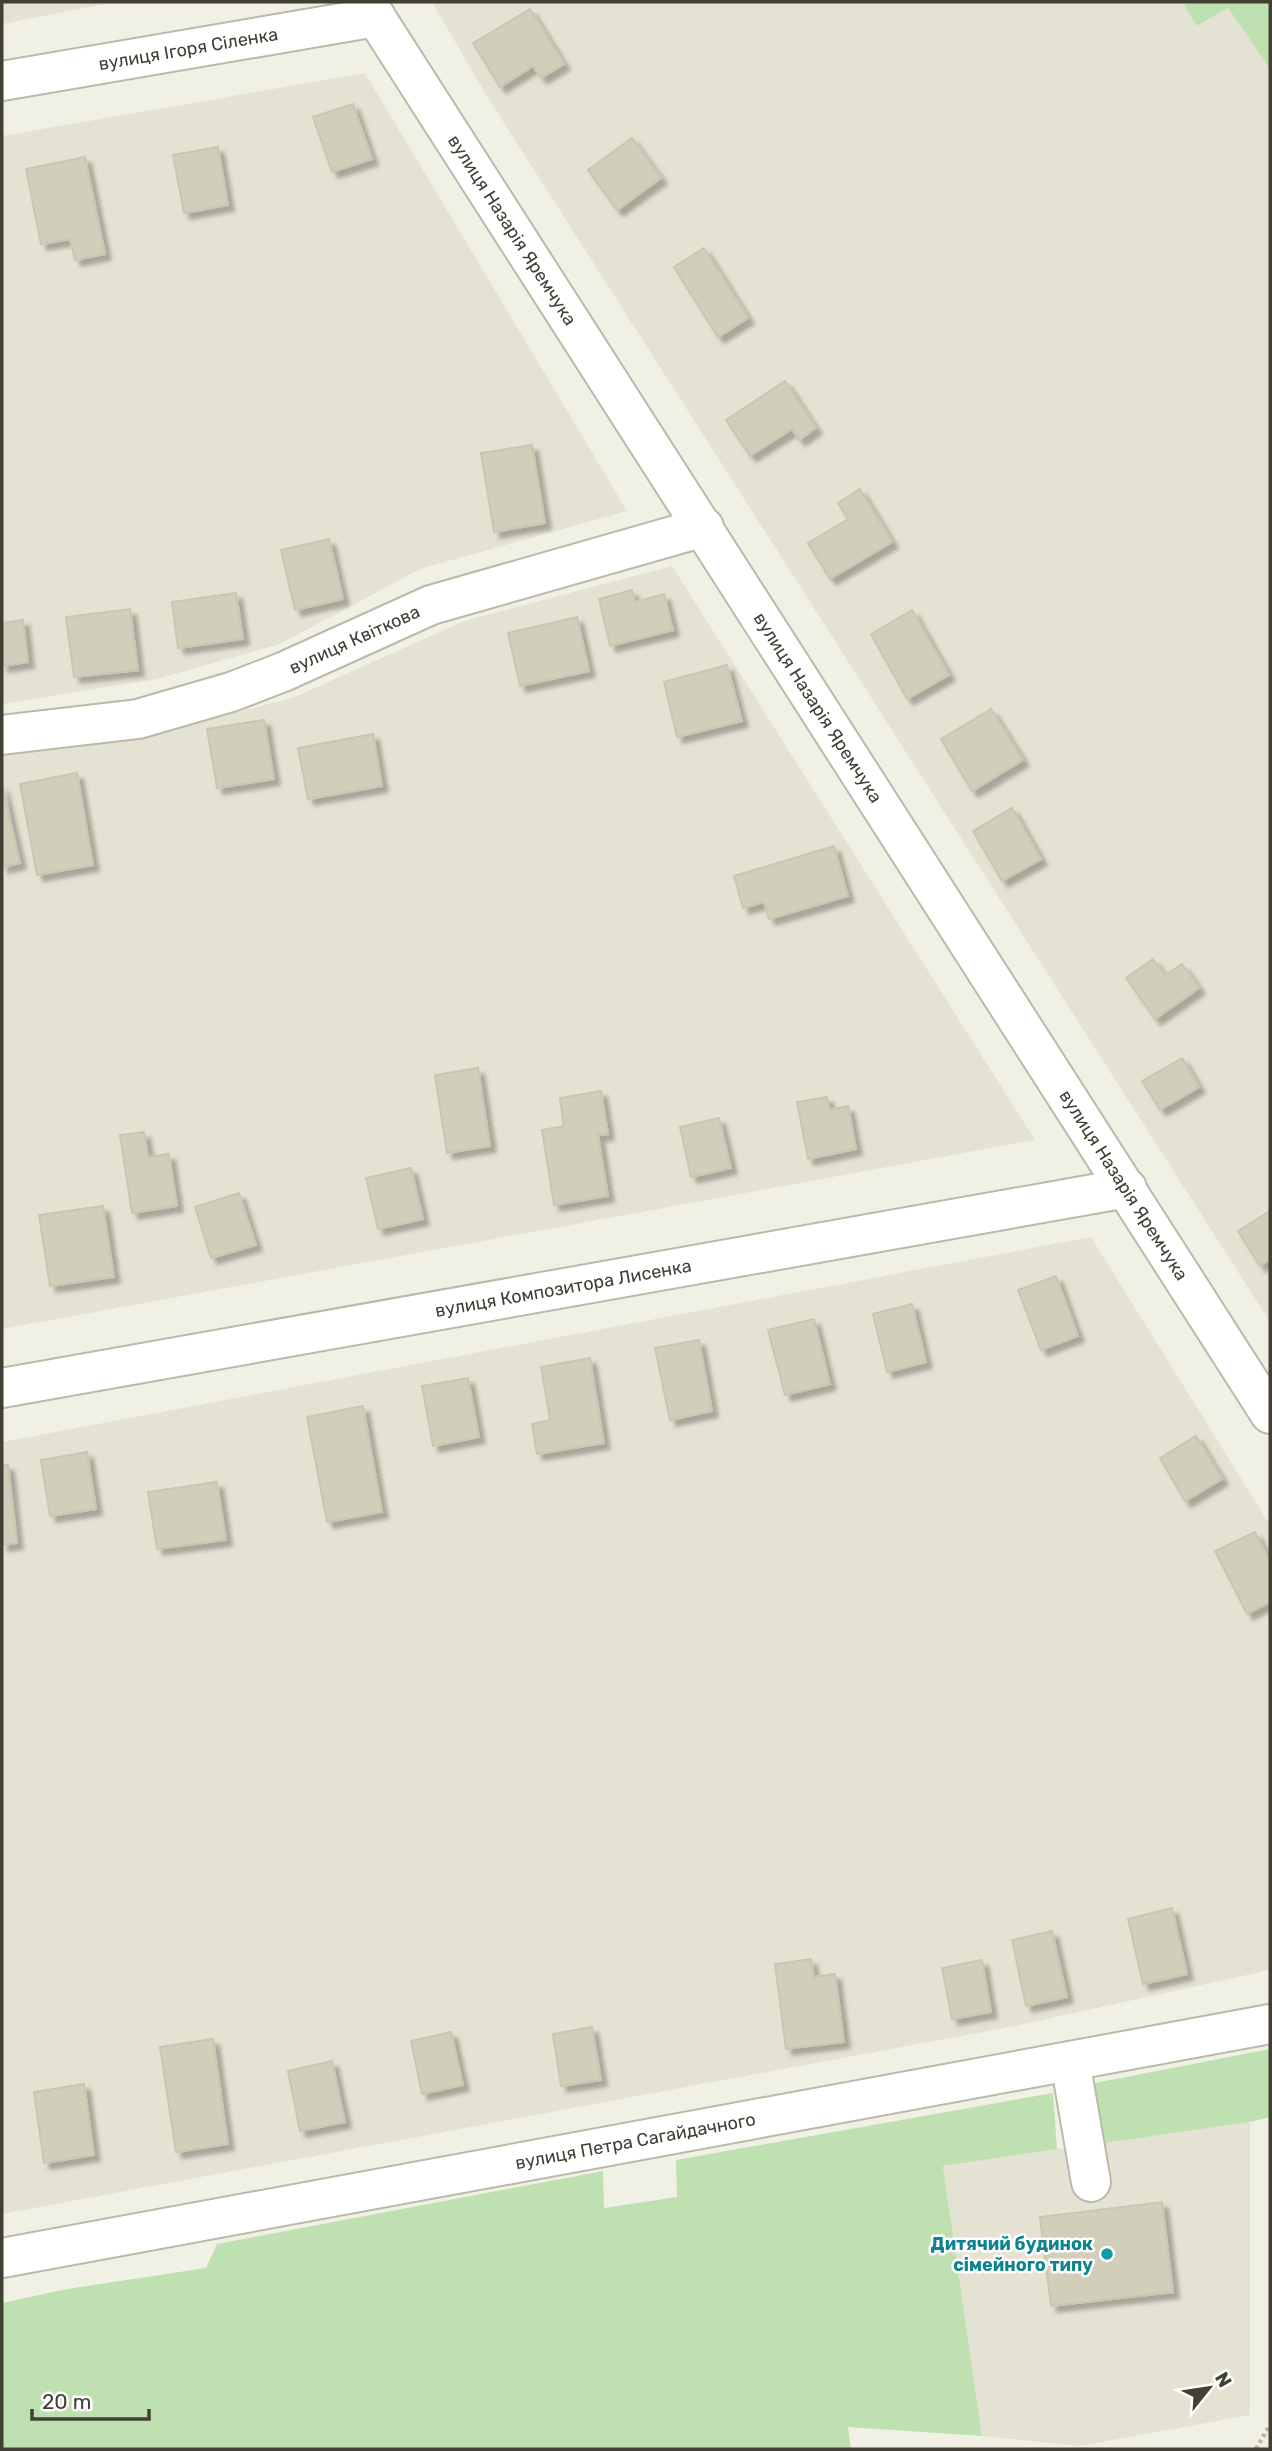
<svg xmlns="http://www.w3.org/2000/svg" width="1272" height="2451" font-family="Rubik,sans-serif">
<defs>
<filter id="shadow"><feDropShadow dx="6" dy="6" stdDeviation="2" flood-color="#0004"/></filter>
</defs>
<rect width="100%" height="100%" fill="#f0f0e5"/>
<path fill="#e4e3d3" d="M2,2h113l-113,22z
M432,2h750l15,24 31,-18 42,61v1253l-782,-1224z
M365,73l262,438 -207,58 -140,75 -123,35 -155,25v-568z
M672,566l363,574 -1033,189v-573l128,-16 165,-43 169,-76z
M1091,1237l179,288v445l-255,56 -1013,188v-772z
M1250,2122v293l-170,31 -98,-10 -39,-271z"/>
<path fill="#bfe1b1" d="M1182,2h88v67l-42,-61 -31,18z
M1270,2049v68l-20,5 -146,21 -9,-60z
M1053,2093l4,56 -114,17 39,270 -134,-9 3,22h-849v-146l65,-14 139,-21 11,-24 386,-73 1,37 73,-11 -1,-37z"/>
<path fill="#d1cebb" stroke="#cbc7af" stroke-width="2" filter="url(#shadow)" d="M530,9l34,55 -23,14 -8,-12 -33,21 -27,-44z
M353,104l19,55 -40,13 -19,-55z
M632,138l29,40 -44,32 -29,-40z
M218,147l10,58 -44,8 -11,-58z
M85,157l20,97 -30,6 -5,-21 -29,5 -15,-75z
M704,248l44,70 -30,19 -44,-70z
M785,381l31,47 -17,12 -7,-11 -42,27 -24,-36z
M532,445l13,78 -51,9 -13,-79z
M860,489l32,53 -62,37 -22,-36 40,-24 -10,-16z
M329,539l14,60 -48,11 -14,-60z
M632,590l3,12 29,-8 9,36 -63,16 -11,-47z
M236,593l7,46 -65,9 -6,-46z
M130,609l8,61 -64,7 -8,-60z
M912,610l37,65 -42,24 -36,-65z
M577,617l12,54 -69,15 -12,-53z
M23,620l5,42 -26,4v-43z
M727,665l15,56 -65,16 -13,-55z
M991,709l32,51 -51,31 -31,-52z
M264,720l10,59 -57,9 -10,-59z
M373,734l9,52 -74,13 -10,-51z
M77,773l16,92 -56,10 -17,-91z
M2,784l18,79 -18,4z
M1012,808l29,51 -39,22 -29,-50z
M834,846l14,50 -79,23 -5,-17 -21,6 -9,-32z
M1153,959l12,16 17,-11 17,24 -44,31 -29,-41z
M1182,1058l17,29 -39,23 -18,-29z
M478,1068l12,78 -43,7 -12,-78z
M601,1091l7,43 -10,1 10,61 -54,9 -12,-75 22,-4 -4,-28z
M827,1097l3,13 18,-4 8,43 -48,10 -11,-57z
M719,1118l12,50 -40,9 -11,-50z
M144,1132l4,25 21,-3 8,52 -45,7 -12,-78z
M411,1168l12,51 -45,10 -12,-51z
M239,1193l17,52 -45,13 -16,-51z
M103,1206l11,71 -64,9 -11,-71z
M1270,1211v48l-10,7 -22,-35z
M1056,1276l22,60 -37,14 -23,-60z
M912,1304l14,58 -39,10 -14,-58z
M814,1319l16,65 -45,11 -17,-65z
M699,1340l13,71 -42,9 -15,-72z
M590,1358l14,85 -67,11 -5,-30 18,-4 -9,-53z
M468,1378l11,59 -46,9 -11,-60z
M363,1406l19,106 -55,10 -20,-105z
M1196,1436l26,43 -37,22 -25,-43z
M87,1452l9,57 -46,7 -9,-56z
M2,1465h6l9,78 -15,2z
M217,1482l9,58 -69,9 -9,-57z
M1255,1532l15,30v40l-23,12 -32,-63z
M1172,1908l15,66 -44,10 -15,-65z
M1052,1931l15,66 -41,9 -14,-66z
M811,1959l3,18 21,-3 9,68 -58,7 -11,-85z
M982,1960l9,52 -39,7 -10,-51z
M592,2027l9,53 -40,6 -8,-52z
M451,2032l12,53 -41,9 -11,-53z
M213,2039l15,105 -52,8 -16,-105z
M332,2061l13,61 -45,9 -12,-60z
M84,2084l10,71 -50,8 -10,-71z
M1162,2202l11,90 -122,14 -11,-89z"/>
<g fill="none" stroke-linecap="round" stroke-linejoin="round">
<g stroke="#bbb9a8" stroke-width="42">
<g id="minor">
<path id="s1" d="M366,2l904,1412"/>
<path id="s2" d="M2,81l374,-64"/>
<path id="s3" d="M2,735l136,-16 93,-27 52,-20 148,-67 273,-78"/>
<path id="s4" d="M2,1388l1125,-200"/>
<path d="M1070,2061l21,121"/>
<path id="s5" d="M2,2258l1268,-234"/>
</g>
</g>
<path stroke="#bbb89b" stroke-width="4.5" stroke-dasharray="3.5 3.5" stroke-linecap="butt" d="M1256,2449l14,-24"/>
<use href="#minor" stroke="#fff" stroke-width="38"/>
</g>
<circle fill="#0f9aa8" stroke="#fff" stroke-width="2.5" cx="1107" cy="2254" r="7"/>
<g text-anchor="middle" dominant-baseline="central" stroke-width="5" stroke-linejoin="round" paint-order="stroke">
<g font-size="18" fill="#424035" stroke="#fff">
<text stroke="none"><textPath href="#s2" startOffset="189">вулиця Ігоря Сіленка</textPath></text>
<text stroke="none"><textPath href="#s1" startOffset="271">вулиця Назарія Яремчука</textPath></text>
<text stroke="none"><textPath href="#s3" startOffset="368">вулиця Квіткова</textPath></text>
<text stroke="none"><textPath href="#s1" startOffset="838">вулиця Назарія Яремчука</textPath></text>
<text stroke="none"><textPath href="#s1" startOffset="1405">вулиця Назарія Яремчука</textPath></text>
<text stroke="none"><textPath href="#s4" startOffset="570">вулиця Композитора Лисенка</textPath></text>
<text stroke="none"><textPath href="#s5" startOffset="644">вулиця Петра Сагайдачного</textPath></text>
</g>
<g font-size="18" font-weight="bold" fill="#0d838f" stroke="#fff" text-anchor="end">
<text x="1093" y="2244">Дитячий будинок<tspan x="1093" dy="21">сімейного типу</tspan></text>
</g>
</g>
<rect width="1272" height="2451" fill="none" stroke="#424035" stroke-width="7"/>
<g transform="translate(1209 2388) rotate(60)" stroke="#ffffff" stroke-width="5" paint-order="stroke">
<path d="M0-5L12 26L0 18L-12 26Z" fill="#424035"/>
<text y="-10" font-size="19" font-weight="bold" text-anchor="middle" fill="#424035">N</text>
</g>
<path d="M32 2409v10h117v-10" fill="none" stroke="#424035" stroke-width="3.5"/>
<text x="42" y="2409" font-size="21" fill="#424035" stroke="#ffffff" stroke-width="5" paint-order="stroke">20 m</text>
</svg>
